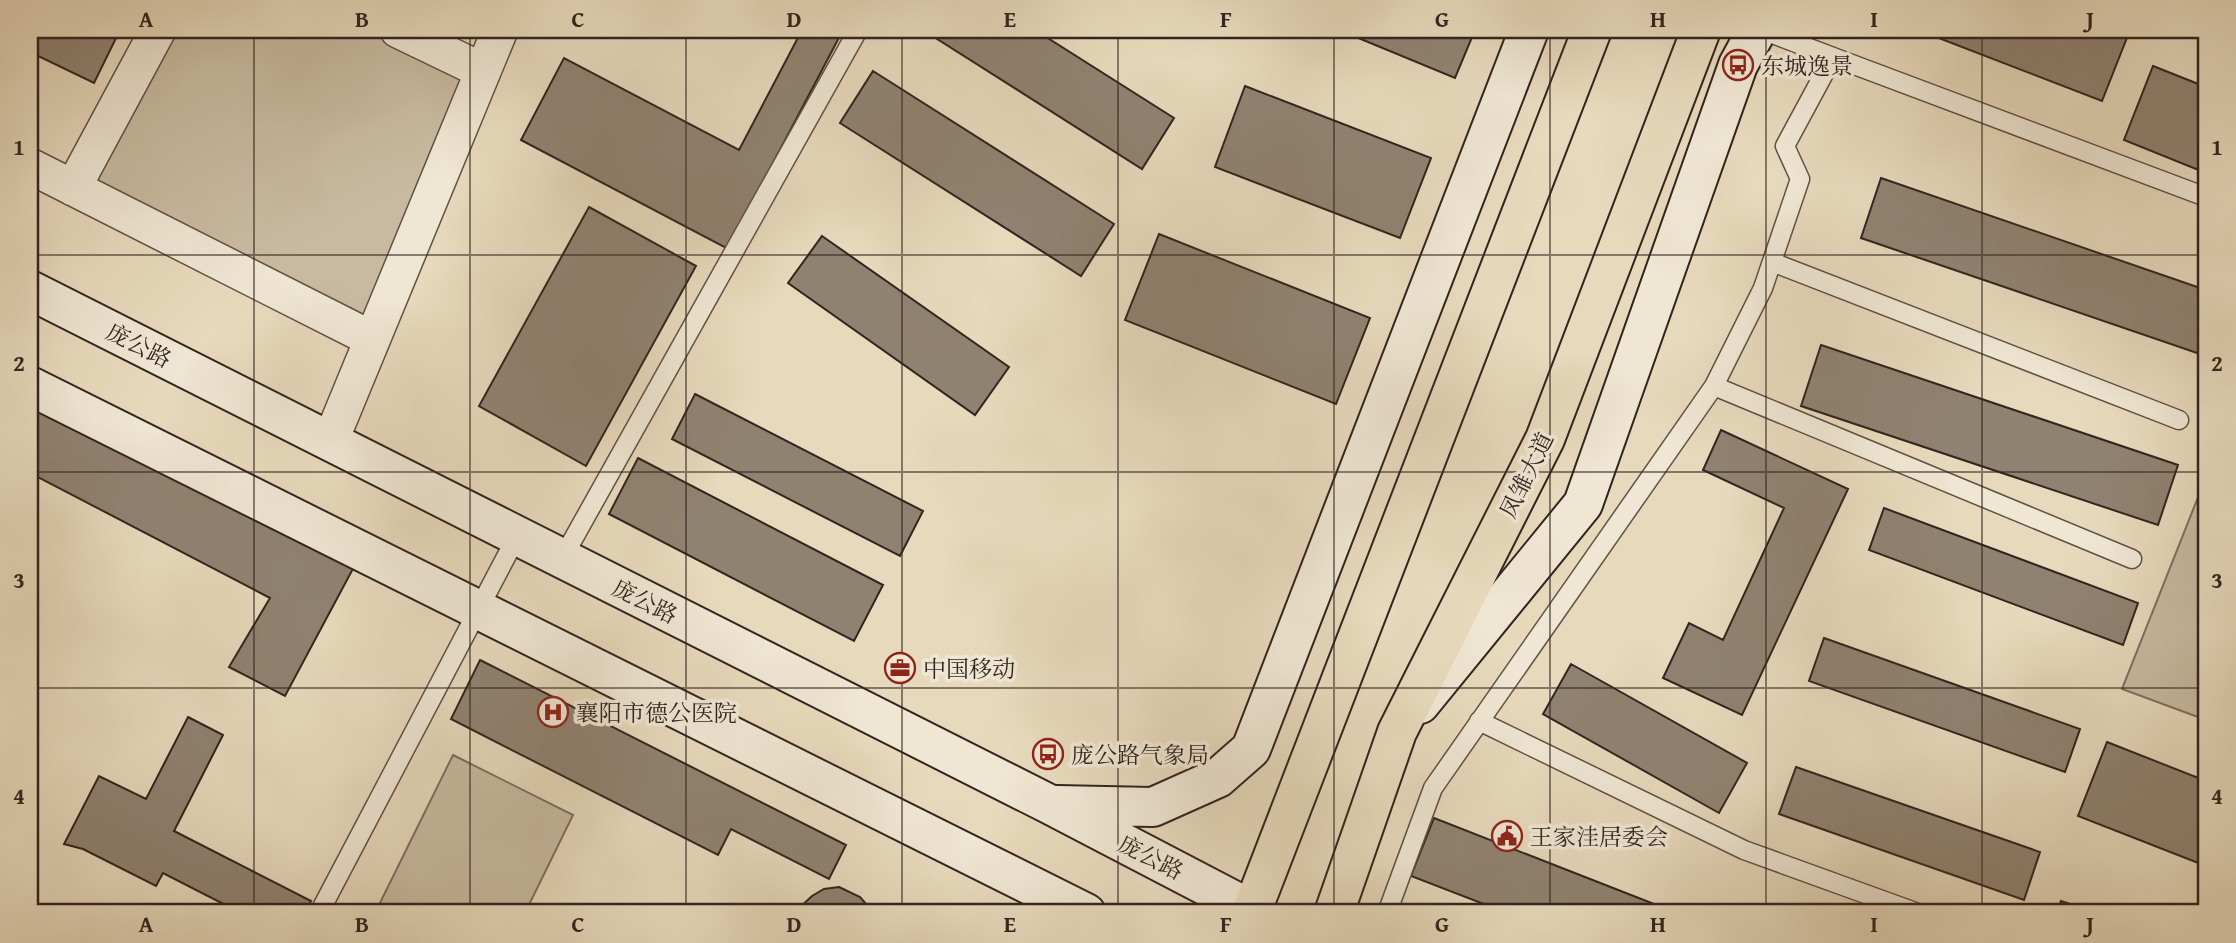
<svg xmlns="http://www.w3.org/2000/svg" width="2236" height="943" font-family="'Gentium Book Plus','Noto Serif SC',serif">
<rect width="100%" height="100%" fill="#e7d9bc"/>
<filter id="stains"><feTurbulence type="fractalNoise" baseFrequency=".00286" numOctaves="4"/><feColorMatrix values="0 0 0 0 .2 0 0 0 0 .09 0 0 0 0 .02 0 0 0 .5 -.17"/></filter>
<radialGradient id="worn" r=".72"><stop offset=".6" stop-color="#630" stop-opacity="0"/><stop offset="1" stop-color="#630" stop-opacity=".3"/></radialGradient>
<path fill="#c8baa1" stroke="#7d6f60" stroke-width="2" d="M158,30h240l85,41 -111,268 -299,-151z
M2206,477v243l-84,-31z
M453,755l120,60 -48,98h-150z"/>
<path fill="#908271" stroke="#32241f" stroke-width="2" d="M30,30h90l-26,53 -64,-31z
M802,30h41l-115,219 -207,-109 43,-82 175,92z
M923,30h112l139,88 -32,51z
M1339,30h136l-20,48z
M1918,30h212l-28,71z
M2153,66l53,21v86l-82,-33z
M873,71l241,153 -33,52 -241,-153z
M1245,86l186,72 -31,80 -185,-71z
M1881,178l325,112v66l-345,-118z
M589,207l107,59 -110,200 -107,-60z
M1159,234l211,84 -34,86 -211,-84z
M822,236l187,131 -34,48 -187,-132z
M1821,345l357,120 -20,60 -357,-119z
M695,394l228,117 -23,45 -228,-117z
M30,396l325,169 -70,131 -56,-29 41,-69 -234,-122 -6,12z
M1721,430l127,59 -106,226 -79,-37 26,-55 34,17 61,-132 -81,-38z
M638,458l245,127 -29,56 -245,-127z
M1884,508l254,95 -15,42 -254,-95z
M1824,638l256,91 -15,43 -256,-91z
M480,660l366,185 -17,34 -98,-50 -13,26 -267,-136z
M1571,664l176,99 -28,50 -176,-99z
M188,717l35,18 -49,96 137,70 -6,12h-64l-78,-40 -7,13 -73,-37 -19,-5 35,-68 47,23z
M2107,742l99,39v85l-128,-50z
M1796,767l244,85 -16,48 -245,-86z
M1434,818l243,95h-170l-96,-37z
M839,887l21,10 14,16h-77l2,-5 13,-12 12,-7z
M2061,901l36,12h-41z"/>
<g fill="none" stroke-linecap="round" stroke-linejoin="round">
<g stroke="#5f5146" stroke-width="21">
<path id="lane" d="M1762,30l71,27
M1772,262l407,158
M1714,386l418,173
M562,559l296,-529
M1479,721l265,129 174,63
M319,913l198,-377
M1387,913l46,-125 281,-402 49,-98 37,-109 -15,-33 48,-89 373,140"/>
</g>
<g stroke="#5f5146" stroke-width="38">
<path id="street" d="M398,30l85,41
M30,166l342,173
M73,188l85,-158
M330,442l170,-412"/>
</g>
<g stroke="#32241f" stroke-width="42">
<path id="secondary" d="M30,290l1019,514 203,106
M30,386l1056,527
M1420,704l163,-200 155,-439 19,-35
M1057,805l96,2 65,-29 33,-29 278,-719"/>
</g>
<g stroke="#32241f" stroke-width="42">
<path id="primary" d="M1251,913l341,-883
M1334,913l63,-181 148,-293 156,-409"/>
</g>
<use href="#lane" stroke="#efe6d3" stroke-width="18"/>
<use href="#street" stroke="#efe6d3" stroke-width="35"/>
<use href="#secondary" stroke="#efe6d3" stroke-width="38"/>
<use href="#primary" stroke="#e7d9bc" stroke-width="38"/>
</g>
<path fill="none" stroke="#32241f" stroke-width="2" stroke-opacity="0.55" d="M254,30v883M470,30v883M686,30v883M902,30v883M1118,30v883M1334,30v883M1550,30v883M1766,30v883M1982,30v883M30,255h2176M30,472h2176M30,688h2176"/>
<defs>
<g id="bus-ring" transform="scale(1.575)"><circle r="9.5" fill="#efe6d3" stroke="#8f2418" stroke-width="1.5"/><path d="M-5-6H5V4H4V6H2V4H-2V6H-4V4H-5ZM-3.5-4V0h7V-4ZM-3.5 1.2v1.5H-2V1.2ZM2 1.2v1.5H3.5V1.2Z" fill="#8f2418"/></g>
<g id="office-ring" transform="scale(1.575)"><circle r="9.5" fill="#efe6d3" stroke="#8f2418" stroke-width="1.5"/><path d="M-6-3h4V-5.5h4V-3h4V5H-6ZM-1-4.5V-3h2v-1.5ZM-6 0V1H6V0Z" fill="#8f2418"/></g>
<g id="hospital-ring" transform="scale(1.575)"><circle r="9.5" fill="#efe6d3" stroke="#8f2418" stroke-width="1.5"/><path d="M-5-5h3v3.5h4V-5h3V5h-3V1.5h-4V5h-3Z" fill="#8f2418"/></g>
<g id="civic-ring" transform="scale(1.575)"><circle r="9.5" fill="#efe6d3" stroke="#8f2418" stroke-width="1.5"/><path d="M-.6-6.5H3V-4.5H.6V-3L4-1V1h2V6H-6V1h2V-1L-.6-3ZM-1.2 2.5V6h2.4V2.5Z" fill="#8f2418"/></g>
</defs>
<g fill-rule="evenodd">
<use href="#bus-ring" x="1738" y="65"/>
<use href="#office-ring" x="900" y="668"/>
<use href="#hospital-ring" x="553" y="712"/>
<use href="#bus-ring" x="1048" y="754"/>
<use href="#civic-ring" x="1507" y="836"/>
</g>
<g text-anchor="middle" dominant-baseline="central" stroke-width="7" stroke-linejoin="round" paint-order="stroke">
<g font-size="23" fill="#32241f" stroke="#efe6d3" text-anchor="start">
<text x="1761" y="65">东城逸景</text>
<text x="923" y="668">中国移动</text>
<text x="576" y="712">襄阳市德公医院</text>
<text x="1071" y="754">庞公路气象局</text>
<text x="1530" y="836">王家洼居委会</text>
</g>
<g font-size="23" fill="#32241f" stroke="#efe6d3">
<text transform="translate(139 345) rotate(27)">庞公路</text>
<text transform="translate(1526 475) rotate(-64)">凤雏大道</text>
<text transform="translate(645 601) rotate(27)">庞公路</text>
<text transform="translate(1151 857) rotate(27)">庞公路</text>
</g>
</g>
<rect width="2236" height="943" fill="none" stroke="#e7d9bc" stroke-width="77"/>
<rect x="38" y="38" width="2160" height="866" fill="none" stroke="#32241f" stroke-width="2.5"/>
<g font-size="23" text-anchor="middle" font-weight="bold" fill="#32241f">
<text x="146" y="27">A</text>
<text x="362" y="27">B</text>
<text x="578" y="27">C</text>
<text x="794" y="27">D</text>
<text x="1010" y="27">E</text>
<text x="1226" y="27">F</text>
<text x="1442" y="27">G</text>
<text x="1658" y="27">H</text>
<text x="1874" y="27">I</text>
<text x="2090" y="27">J</text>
<text x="19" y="155">1</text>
<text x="2217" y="155">1</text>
<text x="19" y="371">2</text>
<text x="2217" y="371">2</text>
<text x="19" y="588">3</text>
<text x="2217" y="588">3</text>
<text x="19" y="804">4</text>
<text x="2217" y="804">4</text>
<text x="146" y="932">A</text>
<text x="362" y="932">B</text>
<text x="578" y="932">C</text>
<text x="794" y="932">D</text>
<text x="1010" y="932">E</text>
<text x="1226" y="932">F</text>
<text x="1442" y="932">G</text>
<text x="1658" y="932">H</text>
<text x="1874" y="932">I</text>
<text x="2090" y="932">J</text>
</g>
<rect width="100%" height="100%" filter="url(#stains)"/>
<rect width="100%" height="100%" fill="url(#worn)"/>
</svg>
